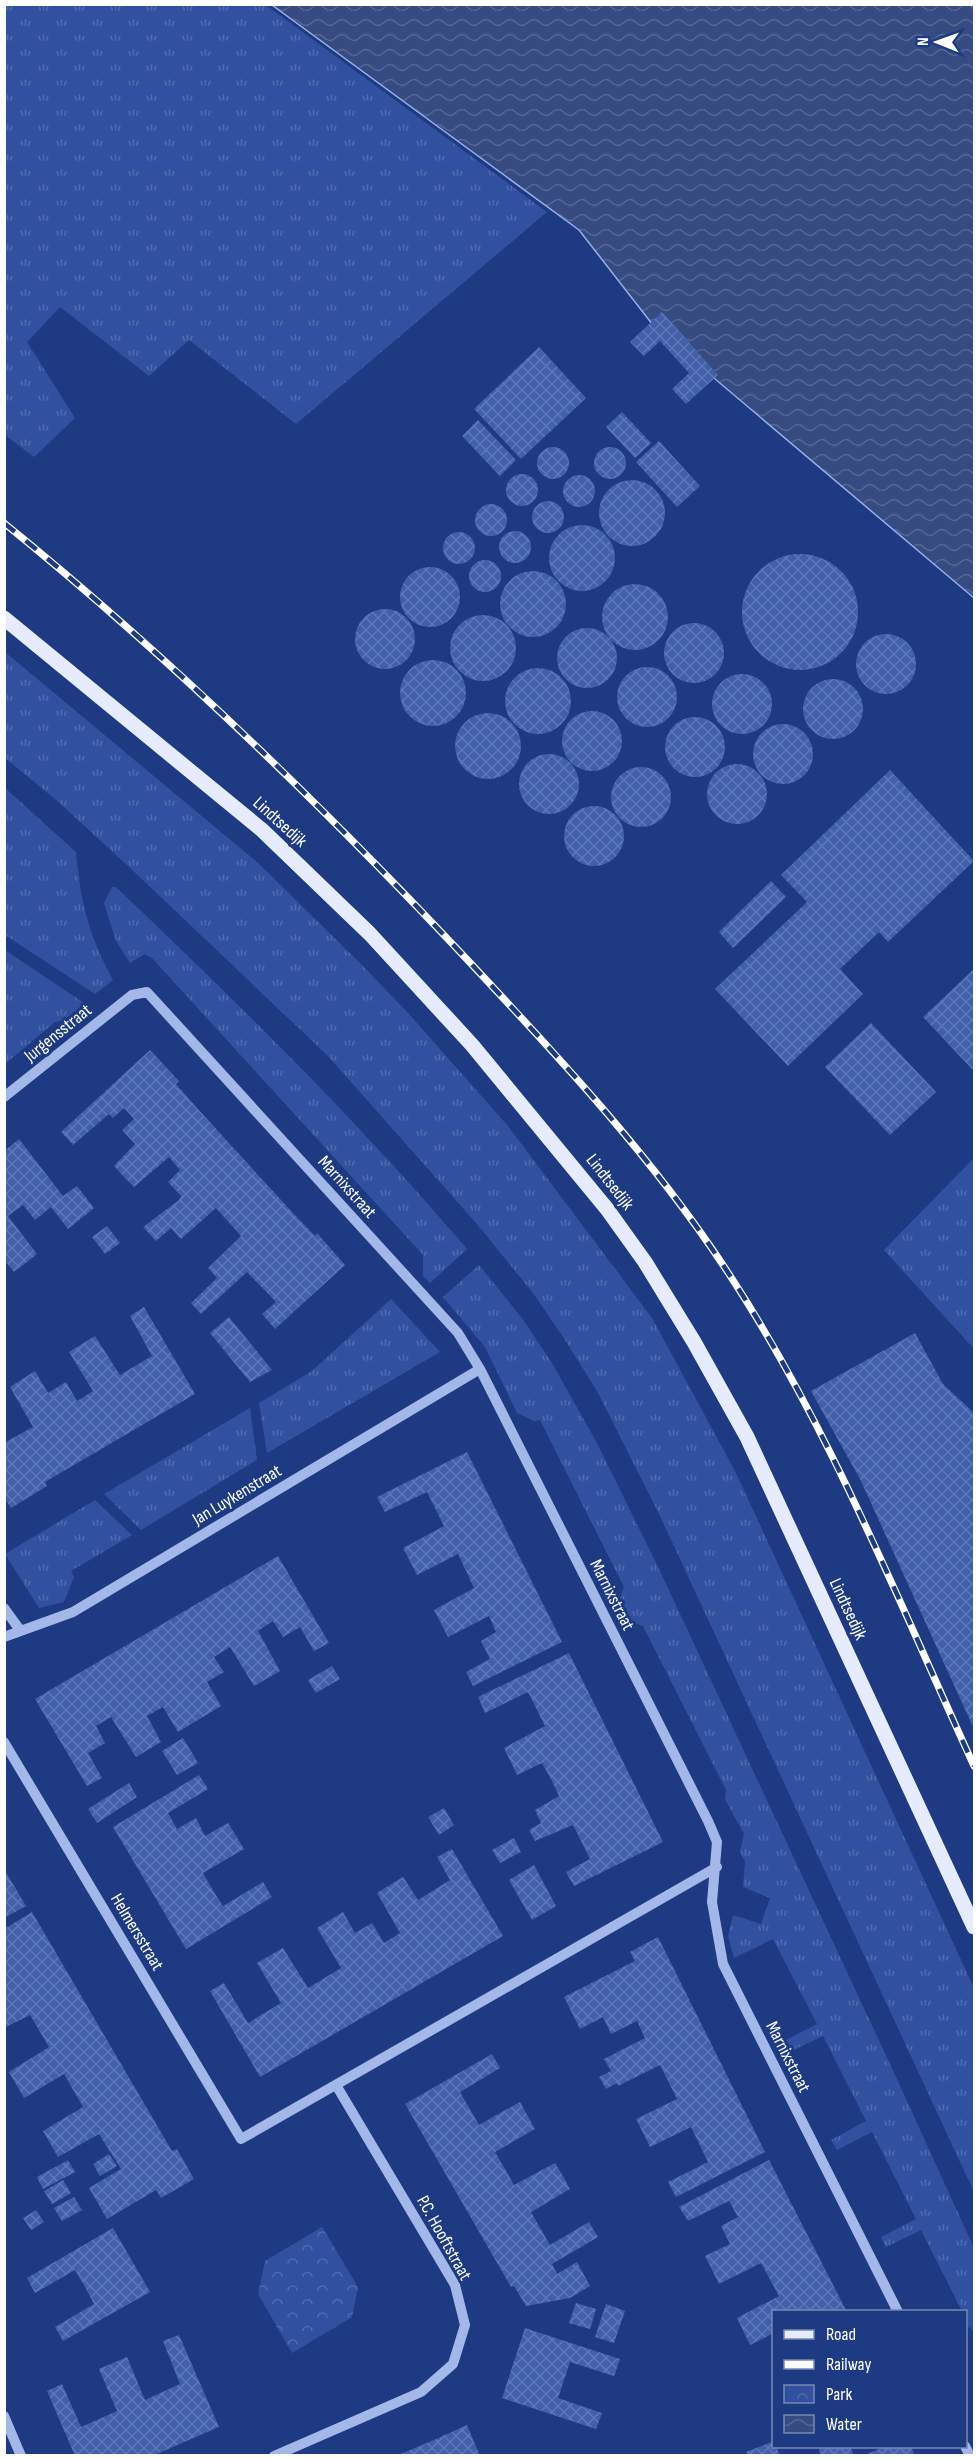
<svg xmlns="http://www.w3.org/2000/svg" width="979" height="2460" font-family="'Sofia Sans Condensed',sans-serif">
<defs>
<pattern id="grass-tufts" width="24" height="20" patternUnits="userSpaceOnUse" patternTransform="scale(1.5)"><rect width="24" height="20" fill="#3151a0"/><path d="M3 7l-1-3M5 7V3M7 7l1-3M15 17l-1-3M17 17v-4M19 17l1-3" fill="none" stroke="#506bae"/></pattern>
<pattern id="park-crowns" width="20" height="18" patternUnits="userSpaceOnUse" patternTransform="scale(1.5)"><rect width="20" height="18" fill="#3151a0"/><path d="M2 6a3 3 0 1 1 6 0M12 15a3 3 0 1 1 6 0" fill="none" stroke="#506bae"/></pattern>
<pattern id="water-waves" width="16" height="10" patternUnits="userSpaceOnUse" patternTransform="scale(1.5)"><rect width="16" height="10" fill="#364b81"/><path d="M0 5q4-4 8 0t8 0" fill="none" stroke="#546694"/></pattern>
<pattern id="building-cross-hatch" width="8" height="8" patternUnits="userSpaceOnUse" patternTransform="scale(1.5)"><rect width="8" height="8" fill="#4260aa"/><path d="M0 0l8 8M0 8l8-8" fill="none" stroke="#5e78b7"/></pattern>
</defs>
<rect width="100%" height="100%" fill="#1d3a82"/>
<path fill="url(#grass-tufts)" d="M5,4l261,1 281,207 -251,212 -107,-84 -40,36 -89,-69 -33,35 48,76 -41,39 -29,-22z
M5,652l253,211 102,100 48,50 100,113 144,192 84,155 238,515v204l-314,-676 -63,-125 -32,-51 -32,-47 -56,-69 -150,-169 -200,-190 -72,-66 -50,-41z
M4,787l72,65c5,52 12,81 37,128l-18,14 -90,-59z
M112,887h4c122,116 242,234 351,362l-37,34 -7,-7v-21l-271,-297 -7,-4 -15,9 -14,-22 -12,-38z
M5,950l79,53 -2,14 -27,5 -50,42z
M974,1158v191l-90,-99z
M479,1265l43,53 30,45 45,80 63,128 236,506 78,171v87l-3,-8 -5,2v-17l-4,-1 -41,-81 -35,17 -5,-10 35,-18 -44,-87 -35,18 -6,-10 35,-19 -43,-85 -36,17 -5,-11 35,-18 -44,-85 -39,19 -6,-22 5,-21 28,9 9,-26 -27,-11 2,-25 -5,-11 4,-17 -19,-35 1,-9 -83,-164 -21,-7 -6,-10 8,-22 -84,-167 -6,1 -17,-8 -32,-66 -42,-50z
M391,1299l49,53 -173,101 -8,-50 53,-32z
M250,1408l7,52 -116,70 -37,-36z
M95,1500l37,35 -61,36 3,6 -10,25 -25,6 -34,-54z"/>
<path fill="url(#park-crowns)" d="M322,2227l36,60 -6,30 -60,36 -34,-59 7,-33z"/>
<path fill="url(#water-waves)" stroke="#96b0eb" stroke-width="1.5" d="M272,5h702v593l-318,-269 -77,-99z"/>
<path fill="url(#building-cross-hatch)" d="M662,312l56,63 -32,29 -14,-15 17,-16 -29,-32 -16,15 -14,-14z
M539,347l47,51 -65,61 -47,-50z
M622,412l29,31 -16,15 -29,-31z
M478,420l38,40 -16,16 -38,-40z
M659,441l41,45 -23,21 -41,-45z
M594 463a16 16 0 1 1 32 0a16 16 0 1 1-32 0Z
M537 463a16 16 0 1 1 32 0a16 16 0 1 1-32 0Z
M506 490a16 16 0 1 1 32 0a16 16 0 1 1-32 0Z
M563 491a16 16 0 1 1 32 0a16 16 0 1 1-32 0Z
M599 513a33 33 0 1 1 66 0a33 33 0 1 1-66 0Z
M532 517a16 16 0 1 1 32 0a16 16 0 1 1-32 0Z
M475 520a16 16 0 1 1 32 0a16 16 0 1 1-32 0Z
M549 558a33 33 0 1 1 66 0a33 33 0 1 1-66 0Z
M499 547a16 16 0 1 1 32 0a16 16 0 1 1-32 0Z
M443 548a16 16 0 1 1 32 0a16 16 0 1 1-32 0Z
M742 612a58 58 0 1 1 116 0a58 58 0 1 1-116 0Z
M469 576a16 16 0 1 1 32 0a16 16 0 1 1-32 0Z
M400 597a30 30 0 1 1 60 0a30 30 0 1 1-60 0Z
M500 604a33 33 0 1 1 66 0a33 33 0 1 1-66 0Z
M602 617a33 33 0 1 1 66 0a33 33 0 1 1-66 0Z
M355 639a30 30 0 1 1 60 0a30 30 0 1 1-60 0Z
M450 648a33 33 0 1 1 66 0a33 33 0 1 1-66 0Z
M664 653a30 30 0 1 1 60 0a30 30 0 1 1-60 0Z
M557 658a30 30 0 1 1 60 0a30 30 0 1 1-60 0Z
M856 664a30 30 0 1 1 60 0a30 30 0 1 1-60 0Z
M400 693a33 33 0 1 1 66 0a33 33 0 1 1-66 0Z
M617 697a30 30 0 1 1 60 0a30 30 0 1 1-60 0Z
M505 701a33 33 0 1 1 66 0a33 33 0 1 1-66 0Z
M712 704a30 30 0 1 1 60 0a30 30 0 1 1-60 0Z
M803 709a30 30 0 1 1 60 0a30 30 0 1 1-60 0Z
M562 741a30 30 0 1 1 60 0a30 30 0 1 1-60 0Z
M455 746a33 33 0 1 1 66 0a33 33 0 1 1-66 0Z
M665 747a30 30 0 1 1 60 0a30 30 0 1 1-60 0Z
M753 754a30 30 0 1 1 60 0a30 30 0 1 1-60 0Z
M519 784a30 30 0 1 1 60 0a30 30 0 1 1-60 0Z
M707 794a30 30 0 1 1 60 0a30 30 0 1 1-60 0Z
M611 797a30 30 0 1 1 60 0a30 30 0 1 1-60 0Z
M890,770l84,91 -86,81 -9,-10 -39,37 23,25 -75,72 -73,-77 92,-87 -26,-27z
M564 836a30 30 0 1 1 60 0a30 30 0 1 1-60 0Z
M771,881l15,16 -53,51 -14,-16z
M974,969v98l-2,2 -49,-52z
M871,1023l65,69 -46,43 -65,-68z
M150,1050l29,31 -3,3 20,23 97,106 22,23 2,-3 28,32 -70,64 -13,-15 14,-12 -29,-30 -46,42 -10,-11 26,-25 -9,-10 33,-32 -25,-28 -35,31 -10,-11 -15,13 -13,-14 36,-27 2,-4 -13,-14 12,-12 -11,-13 -35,30 -12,-12 -8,-9 21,-22 -13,-14 12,-11 -10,-11 -11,10 -4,-4 -36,31 -12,-13z
M19,1139l44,57 14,-10 17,22 -26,21 -17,-22 -16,13 -12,-15 -15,11 29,38 -23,18 -10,-12v-109z
M107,1226l13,17 -15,11 -13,-17z
M144,1307l51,87 -150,88 2,4 -36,22 -7,-11v-54l29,-16 -23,-40 25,-16 13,22 18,-11 11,19 16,-10 -24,-39 26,-16 25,39 32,-19 -22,-40z
M229,1317l43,53 -22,12 -40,-49z
M915,1333l28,51 31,29v316l-113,-248 -50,-90z
M467,1452l95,190 -89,44 -7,-14 24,-13 -9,-18 15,-9 -7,-16 -41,21 -14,-27 40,-22 -16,-34 -41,21 -14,-27 41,-22 -17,-34 -42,20 -8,-15z
M278,1556l51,87 -15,8 -14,-24 -17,10 -10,-16 -15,10 22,40 -26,15 -24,-39 -16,10 10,15 -17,10 14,24 -43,26 -15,-25 -16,9 14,26 -25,15 -25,-40 -15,9 9,17 -17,10 14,25 -15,8 -52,-87z
M569,1653l94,189 -89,44 -8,-14 24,-13 -17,-34 -38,16 -6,-11 12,-7 -6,-13 24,-14 -8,-17 -9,-16 -25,12 -13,-27 41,-22 -17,-34 -43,21 -7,-16z
M332,1666l8,13 -24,14 -8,-13z
M183,1738l15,25 -21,12 -15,-24z
M199,1775l9,14 -40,24 9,16 19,-11 9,18 23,-13 16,26 -41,24 9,16 11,17 40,-24 9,15 -86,52 -73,-122z
M129,1783l8,14 -40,26 -9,-14z
M444,1808l10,17 -15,10 -11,-18z
M514,1838l7,14 -21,11 -8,-13z
M452,1849l51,87 -243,141 -50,-86 14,-8 24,40 33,-20 -24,-40 26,-15 25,40 33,-20 -24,-40 26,-16 12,21 17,-10 12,20 16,-10 -23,-40 26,-16 15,23 32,-20 -13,-23z
M534,1865l22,41 -24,14 -23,-40z
M4,1869l22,37 -22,12z
M32,1912l140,239 5,-2 17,30 -33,19 -5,-8 -49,29 -18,-31 32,-19 -22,-35 -41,23 -15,-26 40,-24 -19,-33 -40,24 -15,-26 40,-25 -19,-32 -26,13v-99z
M658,1937l107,215 -89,45 -8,-15 40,-20 -17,-35 -41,20 -14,-28 41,-20 -17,-34 -42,21 -1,-3 -11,6 -7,-12 12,-6 -7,-12 41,-21 -8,-17 -26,13 -8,-17 -23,12 -16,-32 71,-36 -5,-9z
M492,2054l8,14 -40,24 19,33 41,-23 15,27 -40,23 10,17 9,16 41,-22 8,13 7,13 -39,23 19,33 39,-23 9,15 -46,27 5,10 20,-12 13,24 -20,12 -44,8 -12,-20 -3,1 -106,-183z
M109,2154l8,12 -17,10 -7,-12z
M68,2160l7,12 -32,17 -6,-12z
M769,2160l78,152h-73v21l-24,12 -13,-27 42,-22 -18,-33 -42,21 -14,-28 25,-12 -9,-18 17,-9 -9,-16 -41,20 -9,-14z
M63,2180l8,13 -19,11 -8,-13z
M74,2197l8,13 -20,11 -8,-13z
M36,2210l8,12 -13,8 -8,-12z
M113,2228l37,64 -87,49 -8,-14 39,-23 -9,-17 -10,-17 -40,23 -8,-15z
M576,2303l20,6 -6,20 -21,-6z
M606,2304l19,7 -11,32 -19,-6z
M525,2328l95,31 -6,17 -44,-14 -12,36 44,15 -6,16 -94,-31z
M179,2335l40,92 -67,29h-77l-28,-65 15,-7 19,43 36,-16 -18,-42 28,-12 18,43 35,-16 -17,-43z
M467,2425l13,31h-84l38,-16z
M774,2441v5h2l4,10h-32l-2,-4z
M818,2446h32l4,10h-33z
M886,2446h25l4,10h-52z"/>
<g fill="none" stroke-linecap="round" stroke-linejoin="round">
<path stroke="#a3b8e9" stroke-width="10" d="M4,1097l128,-102 15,-3 311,341 22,36 228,452 9,21 -5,60 11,62 175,348
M4,1608l16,22
M4,1637l69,-25 407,-243
M4,1742l237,397 476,-272
M4,2416l17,40
M965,2446l5,10
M274,2456l147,-64 32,-28 12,-39 -10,-40 -119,-200"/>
<path stroke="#e6ecfe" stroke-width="15" d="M4,618l258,212 108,104 102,111 135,164 38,53 49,80 53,95 227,490"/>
<g stroke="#fff" stroke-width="7">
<path id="rail" d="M4,523c168,136 325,289 472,446 88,94 176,189 247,296 103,154 174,333 251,501"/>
</g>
<use href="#rail" stroke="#1d3a82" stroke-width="4.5" stroke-dasharray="14" stroke-linecap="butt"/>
</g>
<g text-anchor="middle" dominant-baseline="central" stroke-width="6" stroke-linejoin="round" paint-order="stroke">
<g font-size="18" fill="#fff" stroke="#1d3a82">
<text transform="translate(280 822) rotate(42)">Lindtsedijk</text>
<text transform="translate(58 1033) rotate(-39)">Jurgensstraat</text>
<text transform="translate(610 1182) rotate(52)">Lindtsedijk</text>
<text transform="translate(347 1187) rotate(48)">Marnixstraat</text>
<text transform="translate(237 1495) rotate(-31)">Jan Luykenstraat</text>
<text transform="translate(612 1595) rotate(63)">Marnixstraat</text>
<text transform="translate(848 1609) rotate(65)">Lindtsedijk</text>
<text transform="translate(137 1932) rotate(59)">Helmersstraat</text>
<text transform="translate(788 2057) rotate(63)">Marnixstraat</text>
<text transform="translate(444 2238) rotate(61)">P.C. Hooftstraat</text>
</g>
</g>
<rect width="979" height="2460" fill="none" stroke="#ffffff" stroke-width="12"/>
<rect x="772" y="2310" width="195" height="138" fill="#1d3a82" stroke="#7789b4" stroke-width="1.5"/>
<rect x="784" y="2330" width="30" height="9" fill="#e6ecfe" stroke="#7789b4" stroke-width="1.5"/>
<text x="826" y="2340" font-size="18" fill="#ffffff">Road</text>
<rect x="784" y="2360" width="30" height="9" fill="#ffffff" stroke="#7789b4" stroke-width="1.5"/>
<text x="826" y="2370" font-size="18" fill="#ffffff">Railway</text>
<rect x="784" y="2385" width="30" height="18" fill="url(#park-crowns)" stroke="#7789b4" stroke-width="1.5"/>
<text x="826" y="2400" font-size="18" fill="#ffffff">Park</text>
<rect x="784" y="2415" width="30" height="18" fill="url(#water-waves)" stroke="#7789b4" stroke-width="1.5"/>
<text x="826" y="2430" font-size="18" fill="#ffffff">Water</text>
<g transform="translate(937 42) rotate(271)" stroke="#1d3a82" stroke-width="4.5" paint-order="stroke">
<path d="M0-4.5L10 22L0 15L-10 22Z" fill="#ffffff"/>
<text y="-9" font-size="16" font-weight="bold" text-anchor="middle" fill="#ffffff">N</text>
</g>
</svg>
